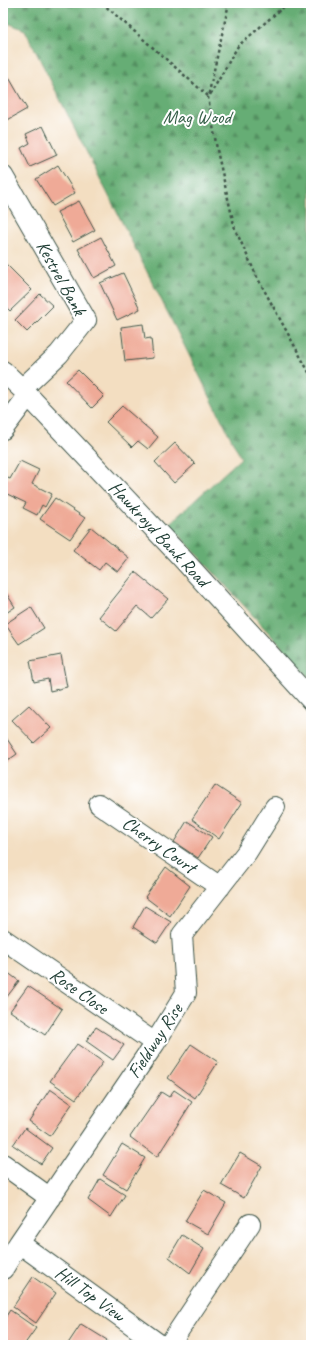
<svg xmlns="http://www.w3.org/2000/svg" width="314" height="1348" font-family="Caveat,sans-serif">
<defs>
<pattern id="forest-firs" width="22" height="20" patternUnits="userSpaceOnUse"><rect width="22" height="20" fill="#66ad74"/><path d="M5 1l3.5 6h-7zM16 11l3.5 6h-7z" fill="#538e60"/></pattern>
</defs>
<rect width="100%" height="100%" fill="#fff"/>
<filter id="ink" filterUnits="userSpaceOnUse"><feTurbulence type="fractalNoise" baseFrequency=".025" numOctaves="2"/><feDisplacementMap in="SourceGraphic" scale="8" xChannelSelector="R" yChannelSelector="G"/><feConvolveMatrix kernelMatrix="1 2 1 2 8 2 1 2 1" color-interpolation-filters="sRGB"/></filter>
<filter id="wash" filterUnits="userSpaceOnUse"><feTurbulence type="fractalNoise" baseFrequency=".012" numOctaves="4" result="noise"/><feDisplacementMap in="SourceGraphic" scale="16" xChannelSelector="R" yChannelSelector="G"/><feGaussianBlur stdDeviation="0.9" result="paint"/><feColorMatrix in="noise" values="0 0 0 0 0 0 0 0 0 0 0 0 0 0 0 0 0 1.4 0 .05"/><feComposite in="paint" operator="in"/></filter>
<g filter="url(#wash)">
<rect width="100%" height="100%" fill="#f3dec1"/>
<path fill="url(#forest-firs)" stroke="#427554" d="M3,3h308v676l-142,-155 72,-66 -216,-428 -22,-9z"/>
<g id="blocks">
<path fill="#efaa97" d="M3,67l24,42 -23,13 -1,-2z
M43,126l14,29 -27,12 -9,-19 9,-5 -4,-9z
M58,165l17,28 -22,13 -17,-27z
M79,201l16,29 -22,12 -16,-30z
M101,237l15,29 -22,12 -16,-29z
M3,261l29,29 -22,21 -7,-7z
M123,273l17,36 -23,11 -17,-37z
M40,294l13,12 -26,26 -12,-12z
M143,324l2,15 6,-1 2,20 -28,3 -4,-34z
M78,370l26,26 -12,12 -26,-27z
M122,406l36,31 -10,12 -10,-8 -6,6 -26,-25z
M175,443l20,21 -21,19 -19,-21z
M20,461l19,9 -7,14 20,10 -7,13 -3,-2 -5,10 -14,-7 3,-5 -23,-11v-16l7,3z
M55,498l30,20 -15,21 -30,-20z
M91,527l38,31 -11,14 -13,-10 -6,8 -26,-20z
M135,572l33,27 -17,19 -14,-12 -21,25 -17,-14z
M3,588l12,19 -12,8z
M31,607l13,21 -25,16 -14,-20z
M61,655l6,32 -17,4 -2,-12 -14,3 -4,-21z
M29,705l22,23 -17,15 -22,-23z
M3,733l14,21 -14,10z
M215,785l27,18 -23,36 -27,-20z
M187,821l25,16 -14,21 -24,-16z
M166,867l24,19 -20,30 -25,-19z
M145,906l26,16 -14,21 -24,-16z
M3,969l16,12 -16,21z
M28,986l34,23 -17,26 -35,-24z
M96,1027l28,18 -11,15 -27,-19z
M77,1044l26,18 -27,37 -26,-18z
M191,1044l27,18 -23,36 -27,-20z
M50,1089l22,15 -22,32 -21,-15z
M174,1090l18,12 -35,55 -27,-20 31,-45 8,5z
M25,1128l27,20 -11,16 -28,-19z
M122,1144l23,14 -19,31 -23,-14z
M240,1153l22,13 -18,32 -23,-13z
M100,1179l25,16 -14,22 -23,-17z
M204,1190l22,13 -18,31 -23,-13z
M182,1235l22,14 -14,24 -21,-16z
M33,1277l23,16 -20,30 -23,-16z
M10,1310l26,18 -12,17h-21v-24z
M81,1324l26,16 -3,5h-37z"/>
</g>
</g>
<g filter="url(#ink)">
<use href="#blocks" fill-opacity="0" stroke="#3f5549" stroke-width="1"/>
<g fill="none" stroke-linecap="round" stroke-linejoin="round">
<g stroke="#3f5549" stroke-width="22">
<path id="street" d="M3,176l83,144 -27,34 -37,35
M3,371l19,18 158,167 131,144
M3,429l25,-33
M99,804l121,83
M3,939l152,104
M3,1164l47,34
M19,1243l141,102
M3,1269l16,-26 136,-200 31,-50 -4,-58 65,-83 28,-45
M169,1345l81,-121"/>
</g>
<path stroke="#3f5549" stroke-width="2.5" stroke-dasharray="3 3" stroke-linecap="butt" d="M102,3l106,93
M229,3l-21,94 10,58 17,74 22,48 54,99
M210,95l28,-49 50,-43"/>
<use href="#street" stroke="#fff" stroke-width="20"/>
</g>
</g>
<g text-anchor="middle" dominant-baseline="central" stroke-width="4" stroke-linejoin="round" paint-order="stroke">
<g font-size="19" fill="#366049" stroke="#fff">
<text x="197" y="117">Mag Wood</text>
</g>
<g font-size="19" fill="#1f3d34" stroke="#fff">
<text transform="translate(61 278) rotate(61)">Kestrel Bank</text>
<text transform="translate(159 534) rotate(47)">Hawkroyd Bank Road</text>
<text transform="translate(159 845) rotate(35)">Cherry Court</text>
<text transform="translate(79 991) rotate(35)">Rose Close</text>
<text transform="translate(155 1041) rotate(-57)">Fieldway Rise</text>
<text transform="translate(90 1294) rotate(36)">Hill Top View</text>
</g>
</g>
<rect width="314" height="1348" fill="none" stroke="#fff" stroke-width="16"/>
</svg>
